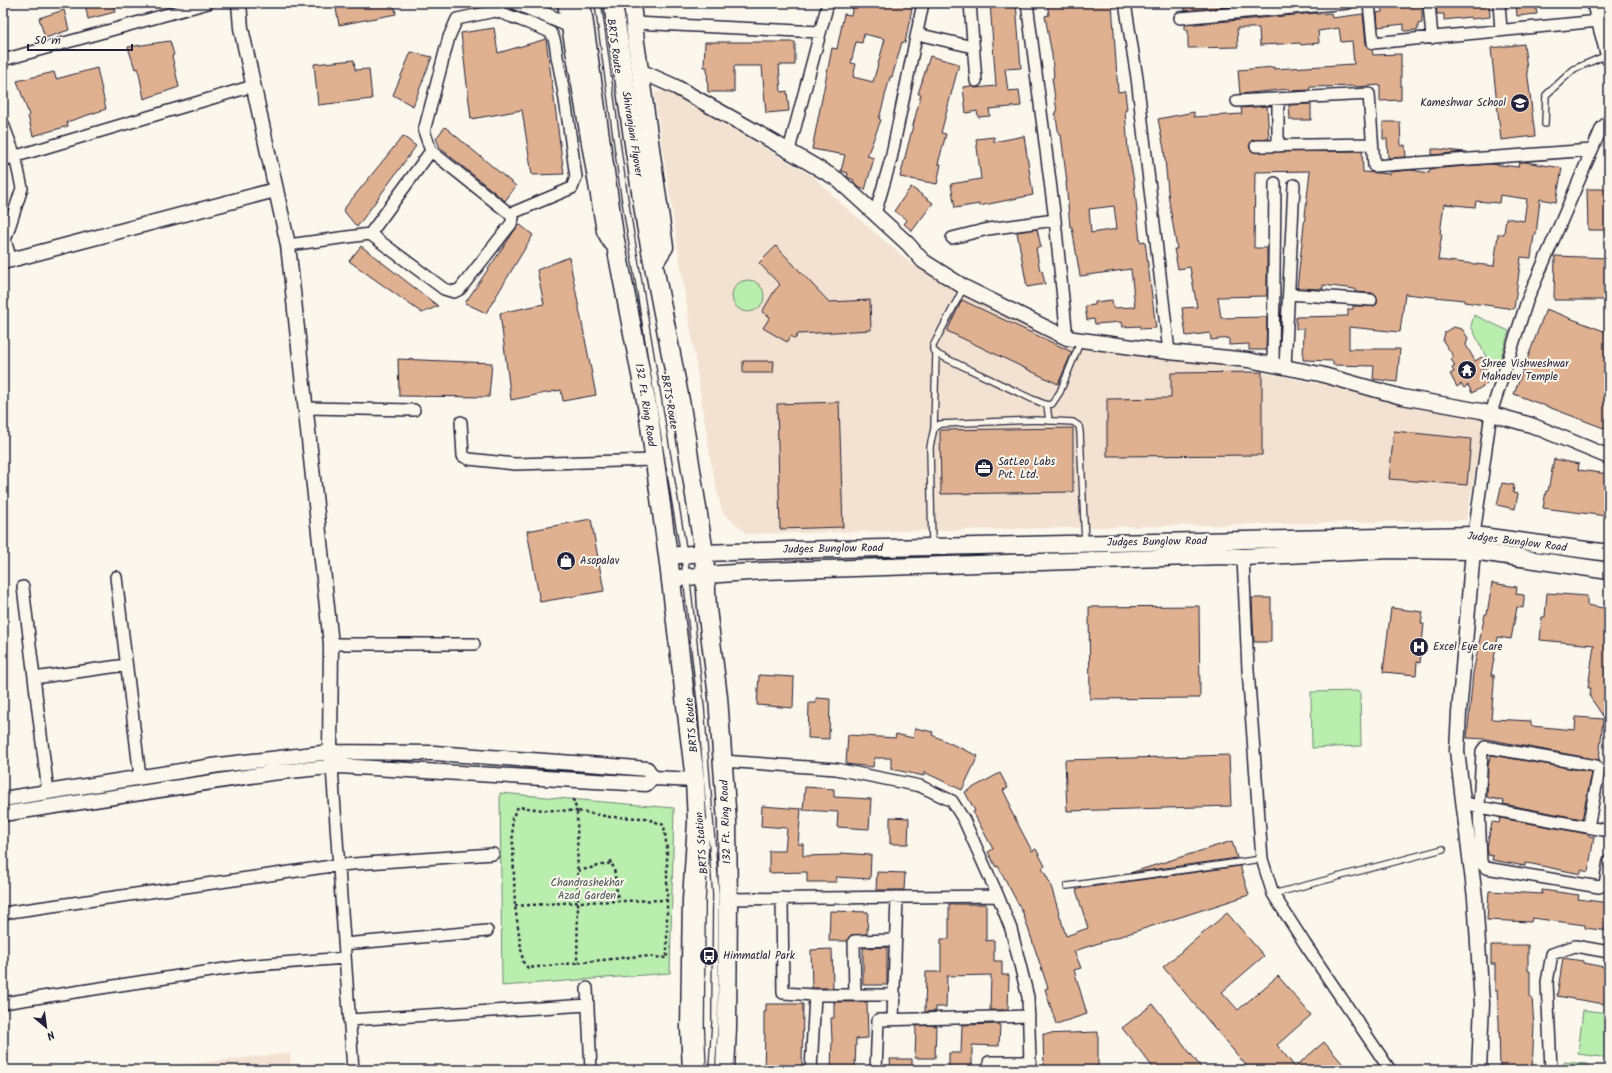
<svg xmlns="http://www.w3.org/2000/svg" width="1612" height="1073" font-family="Kalam,sans-serif">
<rect width="100%" height="100%" fill="#fbf7ec"/>
<filter id="ink" filterUnits="userSpaceOnUse"><feTurbulence type="fractalNoise" baseFrequency=".025" numOctaves="2"/><feDisplacementMap in="SourceGraphic" scale="8" xChannelSelector="R" yChannelSelector="G"/><feConvolveMatrix kernelMatrix="1 2 1 2 8 2 1 2 1" color-interpolation-filters="sRGB"/></filter>
<g filter="url(#ink)">
<path fill="#f3e2d1" d="M668,91l146,86 29,28 70,60 164,74 316,58 92,22 -19,101 -719,14 -25,-22 -10,-43 -58,-377z
M290,1053l1,17h-157z"/>
<path fill="#baeeae" stroke="#6e8874" d="M732 296a16 16 0 1 1 32 0a16 16 0 1 1-32 0Z
M1474,315l35,16 -10,33 -12,-5 -16,-33z
M1360,691l1,55 -49,2 -1,-56z
M500,793l174,15 -4,165 -168,13z
M1583,1010l26,3v45l-31,-4z
M1564,1062l24,2v6h-25z"/>
<path fill="#e0b191" stroke="#22223b" fill-rule="evenodd" d="M85,3h28l2,9 -27,7z
M335,3h59l2,11 -57,11z
M854,3h59l-8,40 -3,-1 -10,35h-2l-11,42 2,1 -14,36 7,2 -9,32 -5,-2 -7,-6 1,-2 -7,-3 1,-4 -7,-2 4,-16 -33,-6 20,-101 5,1 7,-35 7,1zM864,34l21,5 -12,43 -20,-5 3,-13 -5,-1 5,-21 6,1z
M990,3h26l5,65 -16,1 3,22 11,-1 2,16 -32,3 1,7 -12,1 -1,-6 -11,2 -3,-26 8,-1 5,2 20,-2z
M1047,3h65l6,89 7,-1 2,19h-2l3,40 6,31 6,61 5,-1 11,87 -16,1v-3l-18,1 -1,-5 -26,2 -1,-5 -7,1 -2,-14 10,-1v-3l17,-2 1,8 22,-1 -4,-38 -51,7 -8,-49h-2l-4,-45h1l-6,-47h-2l-4,-23h2l-5,-34 2,-1 -2,-22 -7,-39 4,-1zM1114,206l3,23 -26,4 -2,-24z
M1185,3h84l-84,8z
M1381,3h41v20l-4,1v6l-14,1v-7l-26,3 -1,-14 5,-1z
M1436,3h53l1,14 -19,2 -1,-2 -26,3v-6h-7z
M1516,3h19l2,11 -20,2z
M64,10l5,20 -24,8 -6,-20z
M1316,13v1l15,-1 1,5 31,-4 3,30 2,3 4,3 1,5 28,-1v46l-21,1v-16l-24,2v-1l-46,1v3l-21,1v-2l-49,5 -2,-24 36,-3v2l80,-5 -2,-23 -11,1 -2,-14 -21,3 1,12 -18,2 -1,-2 -40,2 -1,-17h-22l1,19 -50,1v-18h-3v-5z
M494,28l4,25 48,-14 18,135 -32,1 -10,-65 -51,9 -10,-86z
M170,41l4,14 -2,1 7,31 -35,12 -6,-31 -3,1 -7,-22z
M705,42h90v23h-16l2,27 6,-1 2,20 -23,2 -4,-47h-28v26h-26l-1,-25h-3z
M1524,44l11,92 -34,4 -10,-92z
M411,52l21,5 -19,49 -20,-11z
M930,56l29,8 -18,69 5,1 -8,30h3l-4,20 -37,-7 21,-83h-3z
M354,60l1,10 14,-1 3,30 -54,6 -4,-41z
M97,68l9,41 -39,13 1,4 -35,10 -5,-20 1,-1 -12,-34 37,-9 2,7z
M1311,104v16h-21l-1,-15z
M1267,106l2,33 -17,1 -3,7 4,5 109,-1 1,21 27,2v-2l21,-2 18,3 1,-4 61,-5 27,3 1,-5h6l37,6 -6,34 -16,-3 -4,36h-2l-3,23 -10,-1 -7,52 -50,-7v-2l-59,-6 -5,38 -51,-5v22h51l-3,33 -24,-3 1,-13 -41,-1v-4l-30,-1 1,-31h-8v-12l52,-1v-7h5v-3h21l3,-2v-7l-5,-4 -17,-1v-3l-32,-4v4l-26,-1 13,-117 -55,1 -1,76h13v48l-49,1 3,21 46,-1 -1,33h-17v-6l-20,1v-7l-18,2 -1,-7 -24,3 -4,-28 15,-1 -7,-40 -12,2 -4,-20h3l-8,-48 -5,-52 -6,-30 36,-7v5l48,-3 -1,-6zM1500,195l27,4 -3,22 -18,-3 -2,16h-6l-4,32 -56,-6 4,-26h-2l4,-30 31,3 1,-6 23,2z
M1383,122h17l1,24 4,-1 1,12 -18,1 -1,-19h-4z
M445,127l71,59 -11,15 -65,-53 -4,-10z
M403,136l13,10 -59,81 -14,-17z
M1024,136l9,59 -54,11v-2l-24,4 -4,-24 30,-5 -5,-40 18,-2v5z
M1432,149h7l25,3 -32,3z
M911,187l22,16 -21,28 -8,-7 3,-4 -13,-9z
M1587,189h22v41h-21z
M519,224l14,11 -47,78 -21,-10z
M1037,229l4,18 -5,1 4,23 2,-1 3,14 -18,3 -10,-55z
M361,246l77,60 -16,7 -73,-52z
M776,246l53,56 41,-2 1,30 -73,4 -3,5 -4,-3 -4,6 -24,-14 7,-11 -8,-5 13,-22 5,-5 -21,-22z
M1555,256l54,2v42h-55z
M569,257l27,138 -33,6 -2,-11 -50,10 -11,-87 44,-9 -7,-34z
M962,300l110,52 -14,32 -111,-53z
M1546,309l63,24v97l-95,-36z
M1453,327l9,2 6,9 -2,7 9,16 7,-4 6,10 -8,4 7,13 -15,9 -4,-8 -4,3 -3,-4 -4,3 -7,-13 4,-2 -2,-4 3,-2 -4,-7 3,-2 -11,-16 2,-9z
M398,359l94,4 -3,34 -90,-1z
M743,361h31l-1,12h-30z
M1262,372v83l-155,1v-57l64,-1v-25z
M839,402l4,125 -63,2 -3,-125z
M1073,428v64l-132,2 -1,-64z
M1394,431l77,8 -4,46 -78,-6z
M1554,459l25,5 -1,6 31,4v24l-3,18 -63,-8 3,-17h2z
M1502,483l12,2 -1,8 5,1 -3,15 -18,-4z
M591,519l13,72 -64,11 -13,-71z
M1492,583l25,4 -1,7 8,1v5l-1,8 -6,-1 -6,32 -13,-2 -7,38h3v9l-3,35 40,2v5l44,4 1,-13 27,2 -4,41 -113,-21 -19,-1 6,-65 12,-59h2z
M1547,593l40,3v9l22,4v86l-1,11h-4l-1,10 -13,-19 1,-9h-3l6,-43 -54,-5 2,-23h3z
M1252,598h19v44h-17z
M1199,606l1,92 -110,1 -1,-92z
M1391,608l32,4 -2,12h3l-4,39 -3,-1 -1,13 -33,-3z
M759,675l35,2 -1,31 -36,-3z
M816,698l14,1 -1,40 -21,-1 1,-35h7z
M915,728l18,4 -1,3 46,21 -16,34 -38,-18v4l-33,-7v-11h-17l-1,9 -27,-3 2,-29 47,3 1,-4 17,4z
M1229,755l2,51 -164,5 -2,-51z
M1491,755l101,17 -10,47 -79,-15 1,-3 -17,-4 1,-32z
M1000,773l8,15 -5,2 8,16 -2,1 23,44 4,-2 9,17 -3,2 8,15 16,53 22,-8 -12,-38 6,-2 158,-22 9,29 -175,56 7,17 -7,2 13,44 -31,10 -11,-35 3,-1 -25,-75 -25,-47 -2,1 -8,-15 5,-3 -20,-37 2,-1 -10,-19z
M805,787l29,2v8l37,2 -2,30 -32,-2 1,-15 -35,-2z
M762,806l39,3 -3,35h5v12l38,-1v-2l30,2 -1,24 -34,-2 1,5h-30v-10l-38,1v-22h16l2,-23 -26,-2z
M890,817l19,1 -1,26h-18z
M1500,818l88,16v2l6,1 -6,35 -7,-2v4l-49,-10 -7,-1v3l-33,-6 1,-4 -5,-1 -1,-8 5,-25 7,1z
M1232,841l5,17 -107,15z
M877,872l28,1 -1,17h-28z
M1542,890l37,5 -1,4 31,4v28l-24,-3v-3l-53,-7 -1,4 -44,-2 2,-29 53,3z
M949,904h37v37l8,-1v21h8v14h7l-1,35h-18l1,-35 -44,1 -1,31h-10v4l-11,1 1,-40h15v-33h8z
M830,911l38,1 -1,22 -16,1 -4,6h-18z
M1227,913l37,43 -42,36 16,18 40,-34 33,39 -34,30 18,22 29,-25 24,28h-98l-87,-103z
M1491,945h37v26h2v27h2l2,28 -2,44h-32l-1,-49 -2,-31 -2,1v-27h-4z
M887,947v38h-24v-37z
M832,949l1,39h-21l-1,-38z
M1563,958l20,3v2l26,5v10l-5,26 -47,-8z
M834,1002h33l1,36 -12,1 -1,31h-24l1,-30 -1,-22h3z
M766,1004h37l-1,66h-38l1,-36h-1v-23l2,1z
M1153,1004l31,41 19,25h-48l-21,-27 -12,-15z
M1000,1024l-1,22 -27,-1v25h-23v-17h12l1,-28z
M936,1025l-1,33h-20l1,-32z
M1098,1032v38h-54l-1,-36z
M890,1059h22v11h-21z"/>
<g fill="none" stroke-linecap="round" stroke-linejoin="round">
<g stroke="#22223b" stroke-width="8">
<path id="service" d="M598,3l26,191 60,361 17,153 15,186 -1,130 -3,46
M1545,124l1,-29 28,-26 33,-14
M964,287l-31,59v4l6,5 93,44 15,6 5,-1 8,-12 21,-52
M1047,405l2,16
M934,428l2,-75
M932,546l-2,-99 4,-19 6,-4 96,-4 37,2 6,4 1,6 5,111
M1067,886l195,-27
M1273,894l170,-45
M703,1070l-2,-45 1,-125 5,-77"/>
</g>
<g stroke="#22223b" stroke-width="14">
<path id="minor" d="M970,3l6,78
M1027,3l28,217 12,118
M1125,3l12,75 32,274
M1369,3l4,40 226,-22
M1429,3l3,35
M1499,3l2,27
M1180,18l168,-15
M634,23l186,9
M917,34l56,13
M3,60l205,-57
M1278,99v47
M1237,101l132,-7 5,72 218,-16
M3,124l12,32 7,32 -17,52 6,20
M1256,146l116,-2
M789,150l39,-147
M3,160l250,-74
M875,214l16,-55 32,-156
M370,234l74,55 10,3 6,-3 51,-65 2,-6 -3,-4 -79,-63
M952,238l36,-9 67,-9
M288,245l82,-11 61,-83 -7,-20 25,-94 8,-18 38,-8c5,1 53,19 56,22 5,6 5,17 6,24 9,39 13,80 19,120l-4,11 -62,26
M1289,294l82,6
M1273,365l2,-182
M1285,367l9,-182
M305,408l109,2
M461,422l2,34 6,3 46,5 139,-4
M1474,535l17,-122 36,-112 75,-174 7,-6
M1243,557l5,113 14,189 11,35 32,50 85,126
M116,577l24,200
M23,587l25,205
M331,644h143
M34,678l92,-13
M723,761l113,8 84,17 32,15 12,19 34,76 13,33 17,68 2,65h-41
M332,767l21,303
M1464,802l15,5 130,24
M1588,827l11,-56 -3,-5 -111,-19 -3,4 -3,56 2,56 5,5 113,19 6,-3 4,-23
M782,898l1,95 32,2h80
M728,899l270,-3
M3,913l336,-48 154,-11
M344,944l143,-13
M587,988l4,82
M855,995l-1,-54 42,-1
M3,1003l241,-37 101,-8
M893,1019l4,-122
M349,1020l239,-15
M811,1070l4,-75
M876,1070l2,-50 151,-4
M1551,1070l-4,-88 5,-28 23,-8 34,6"/>
</g>
<g stroke="#22223b" stroke-width="17">
<path id="tertiary" d="M239,3l2,25 47,217 43,399 -1,108 2,15
M518,3l51,22
M1594,3l15,56
M1608,3l1,3
M640,71l36,16 70,39 91,53 71,65 15,17 41,26 103,51 102,14 79,8 72,14 82,23 79,14 50,14 78,32
M3,262l272,-72
M1473,551l-14,162 -2,38 18,147 7,106 -3,66
M3,799l216,-34 111,-13 104,1 168,12 45,4 6,9
M3,814l268,-41 68,-7 307,18 7,-6 42,2"/>
</g>
<g stroke="#22223b" stroke-width="19">
<path id="secondary" d="M566,3l39,228 6,11
M632,3l4,39 29,205 -12,19
M668,556l36,-3 87,-3 683,-15 135,18
M671,579l35,-4 57,-4 459,-15 21,1 147,-7 83,1 136,20"/>
</g>
<g stroke="#22223b" stroke-width="21">
<path id="primary" d="M581,3l33,232 34,176 20,145 27,224 2,42 -5,78 -2,129 2,41
M613,3l33,222 35,181 23,147 3,56 11,88 9,125 1,81 -1,125 -2,42"/>
</g>
<path stroke="#22223b" stroke-width="2.5" stroke-dasharray="3 3" stroke-linecap="butt" d="M573,799l4,12 -33,-1 -26,-3 -6,11 3,88 8,56 5,6 112,-12 27,2v-108l-3,-25 -19,-7 -35,-1 -33,-6 1,91 -1,62
M611,863v-6
M578,871l33,-8 3,5 4,33
M515,906l63,-4 89,-2"/>
<use href="#service" stroke="#fbf7ec" stroke-width="5.5"/>
<use href="#minor" stroke="#fbf7ec" stroke-width="11"/>
<use href="#tertiary" stroke="#fbf7ec" stroke-width="14"/>
<use href="#secondary" stroke="#fbf7ec" stroke-width="16"/>
<use href="#primary" stroke="#fbf7ec" stroke-width="18"/>
</g>
</g>
<defs>
<g id="school-disc" transform="scale(1)"><circle r="9.5" fill="#22223b" stroke="#fbf7ec"/><path d="M0-5L7-2L0 1L-7-2ZM-4 1L0 2.5L4 1V4Q0 6-4 4Z" fill="#fff"/></g>
<g id="temple-disc" transform="scale(1)"><circle r="9.5" fill="#22223b" stroke="#fbf7ec"/><path d="M0-6L5-2H3V0L6.5 2.5H4V6H1.5V3h-3V6H-4V2.5H-6.5L-3 0V-2H-5Z" fill="#fff"/></g>
<g id="office-disc" transform="scale(1)"><circle r="9.5" fill="#22223b" stroke="#fbf7ec"/><path d="M-6-3h4V-5.5h4V-3h4V5H-6ZM-1-4.5V-3h2v-1.5ZM-6 0V1H6V0Z" fill="#fff"/></g>
<g id="shop-disc" transform="scale(1)"><circle r="9.5" fill="#22223b" stroke="#fbf7ec"/><path d="M-5-2.5h2.3a2.7 3.5 0 0 1 5.4 0H5L5.5 6h-11ZM-1.5-2.5h3a1.5 2.3 0 0 0-3 0Z" fill="#fff"/></g>
<g id="hospital-disc" transform="scale(1)"><circle r="9.5" fill="#22223b" stroke="#fbf7ec"/><path d="M-5-5h3v3.5h4V-5h3V5h-3V1.5h-4V5h-3Z" fill="#fff"/></g>
<g id="bus-disc" transform="scale(1)"><circle r="9.5" fill="#22223b" stroke="#fbf7ec"/><path d="M-5-6H5V4H4V6H2V4H-2V6H-4V4H-5ZM-3.5-4V0h7V-4ZM-3.5 1.2v1.5H-2V1.2ZM2 1.2v1.5H3.5V1.2Z" fill="#fff"/></g>
</defs>
<g fill-rule="evenodd">
<use href="#school-disc" x="1520" y="103"/>
<use href="#temple-disc" x="1467" y="370"/>
<use href="#office-disc" x="984" y="468"/>
<use href="#shop-disc" x="566" y="561"/>
<use href="#hospital-disc" x="1419" y="647"/>
<use href="#bus-disc" x="709" y="956"/>
</g>
<g text-anchor="middle" dominant-baseline="central" stroke-width="4" stroke-linejoin="round" paint-order="stroke">
<g font-size="11" fill="#22223b" stroke="#fbf7ec">
<text transform="translate(614 46) rotate(82)">BRTS Route</text>
<text transform="translate(632 134) rotate(81)">Shivranjani Flyover</text>
<text transform="translate(669 402) rotate(80)">BRTS Route</text>
<text transform="translate(645 405) rotate(81)">132 Ft. Ring Road</text>
<text transform="translate(1157 542) rotate(-1)">Judges Bunglow Road</text>
<text transform="translate(1517 542) rotate(7)">Judges Bunglow Road</text>
<text transform="translate(833 549) rotate(-1)">Judges Bunglow Road</text>
<text transform="translate(692 725) rotate(-95)">BRTS Route</text>
<text transform="translate(726 822) rotate(-92)">132 Ft. Ring Road</text>
<text transform="translate(702 843) rotate(-95)">BRTS Station</text>
</g>
<g font-size="11" fill="#22223b" stroke="#fbf7ec" text-anchor="start">
<text x="1506" y="103" text-anchor="end">Kameshwar School</text>
<text x="1481" y="364">Shree Vishweshwar<tspan x="1481" dy="13">Mahadev Temple</tspan></text>
<text x="998" y="462">SatLeo Labs<tspan x="998" dy="13">Pvt. Ltd.</tspan></text>
<text x="580" y="561">Asopalav</text>
<text x="1433" y="647">Excel Eye Care</text>
<text x="723" y="956">Himmatlal Park</text>
</g>
<g font-size="11" fill="#485558" stroke="#fbf7ec">
<text x="587" y="883">Chandrashekhar<tspan x="587" dy="13">Azad Garden</tspan></text>
</g>
</g>
<rect width="1612" height="1073" fill="none" stroke="#fbf7ec" stroke-width="16"/>
<rect x="8" y="8" width="1596" height="1057" fill="none" stroke="#22223b" stroke-width="1.5" filter="url(#ink)"/>
<g transform="translate(46 1027) rotate(151)" stroke="#fbf7ec" stroke-width="3" paint-order="stroke">
<path d="M0-3L7 15L0 10L-7 15Z" fill="#22223b"/>
<text y="-6" font-size="11" font-weight="bold" text-anchor="middle" fill="#22223b">N</text>
</g>
<path d="M28 44v6h104v-6" fill="none" stroke="#22223b" stroke-width="2"/>
<text x="34" y="44" font-size="12" fill="#22223b" stroke="#fbf7ec" stroke-width="3" paint-order="stroke">50 m</text>
</svg>
